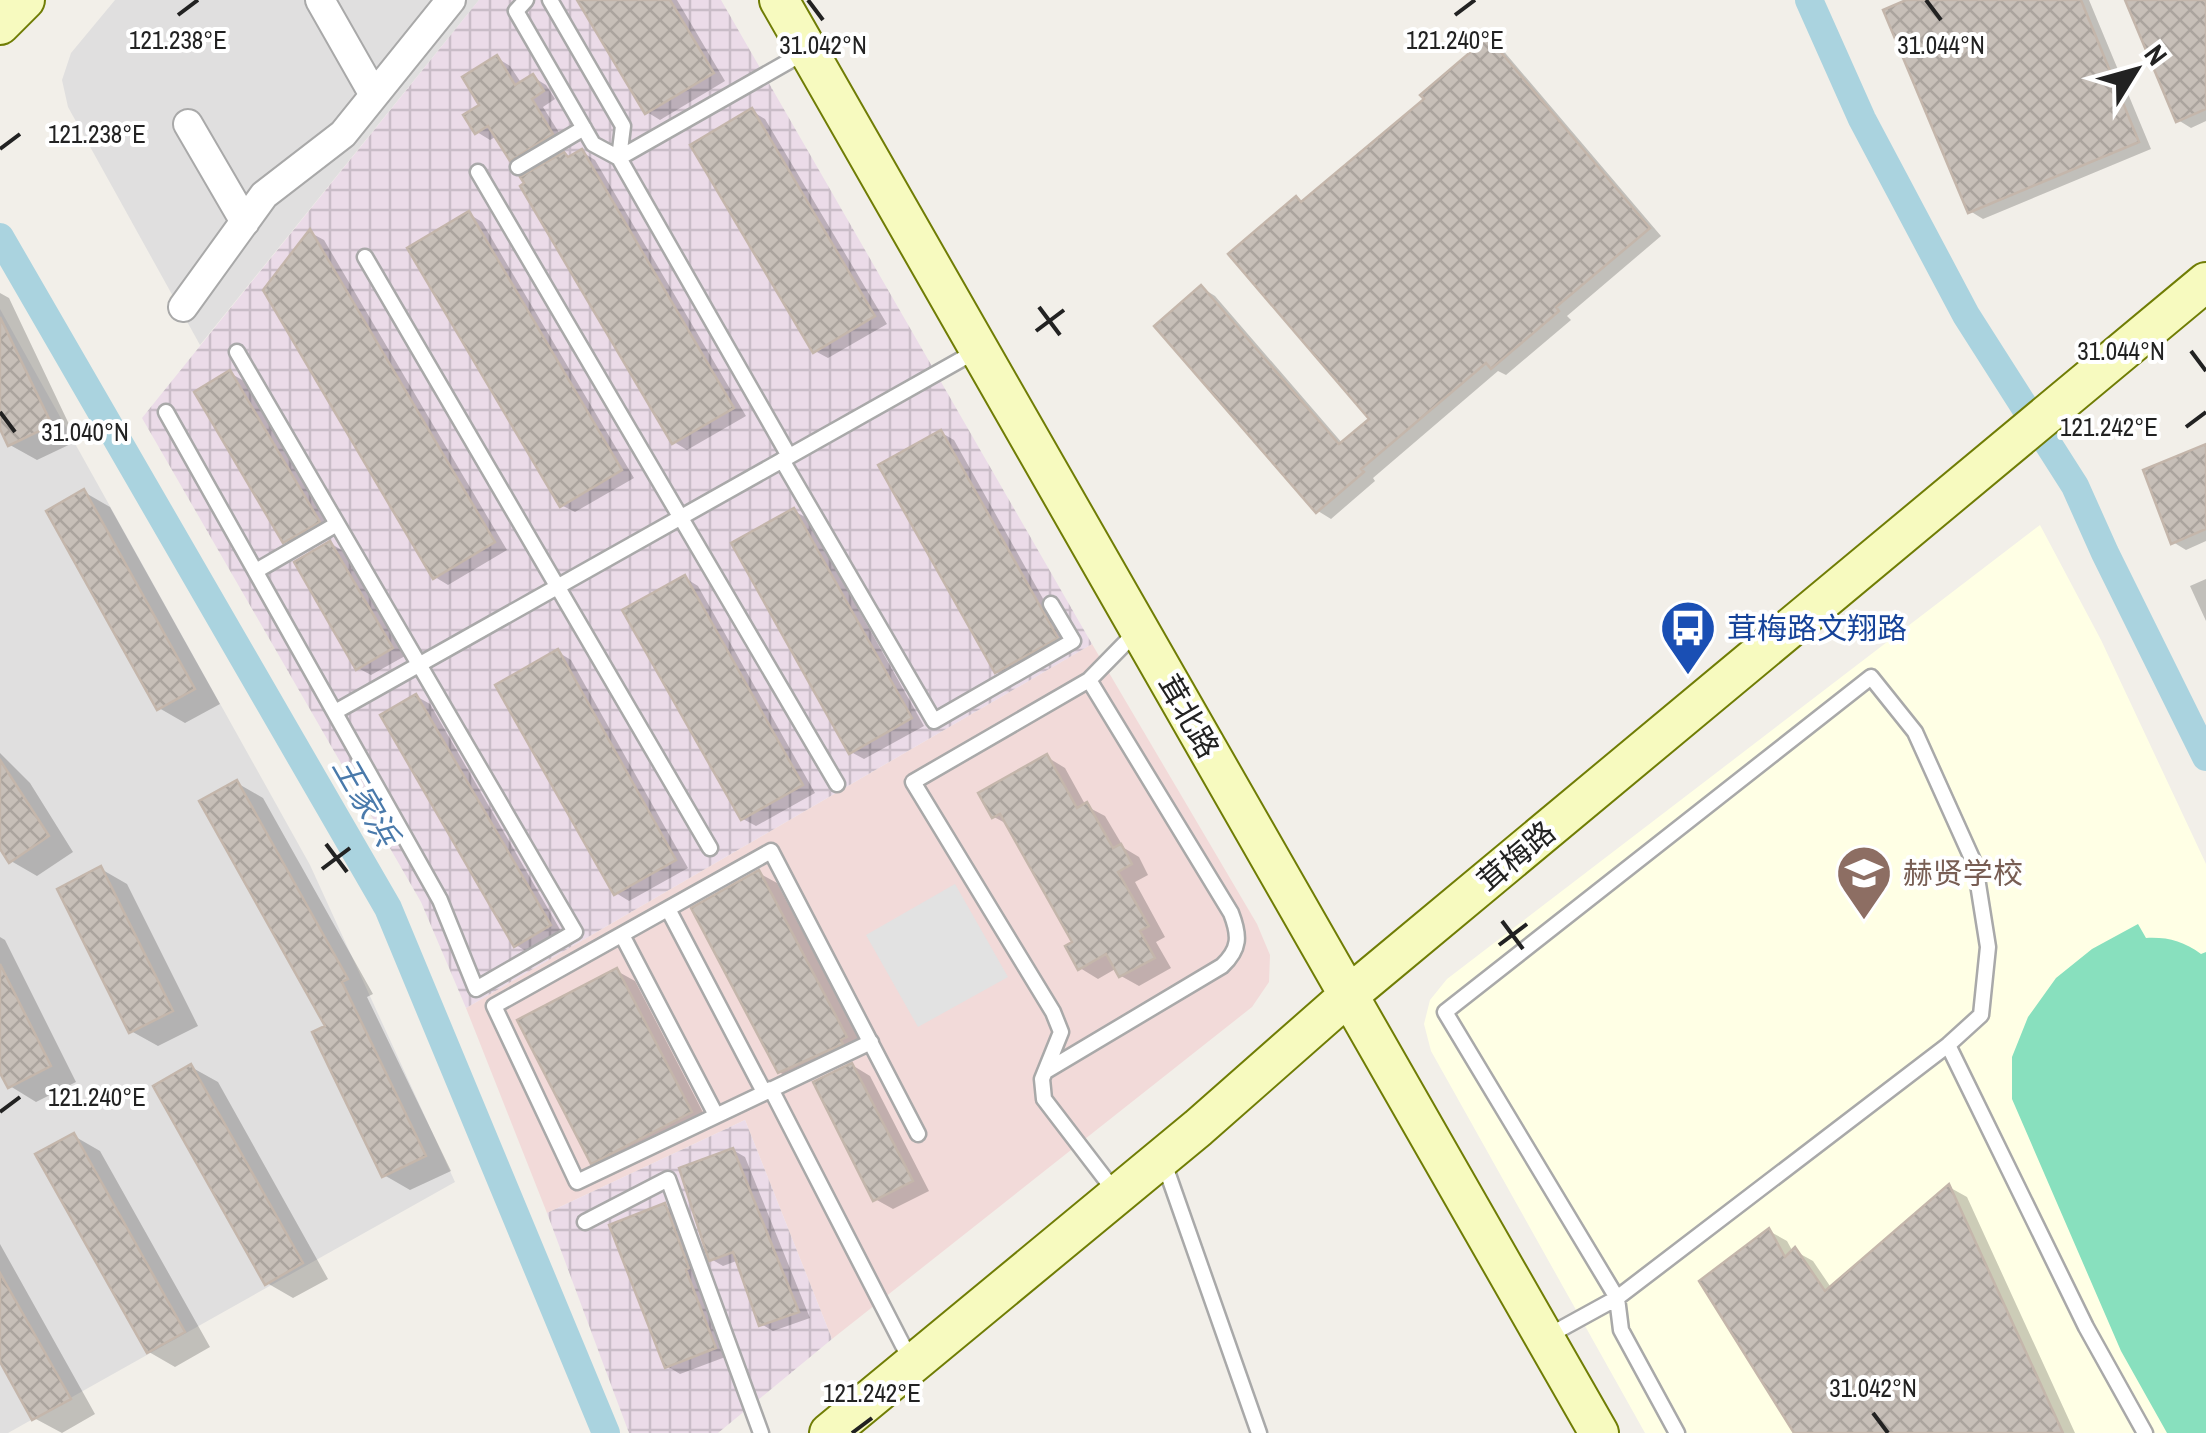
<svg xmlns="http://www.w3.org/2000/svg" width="2206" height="1433" font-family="'Archivo Narrow','Noto Sans SC',sans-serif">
<defs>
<pattern id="industrial-grid" width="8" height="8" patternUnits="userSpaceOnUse" patternTransform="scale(2.5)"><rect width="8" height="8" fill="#ebdbe8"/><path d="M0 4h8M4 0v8" fill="none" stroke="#c9bcc7"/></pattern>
<pattern id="building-cross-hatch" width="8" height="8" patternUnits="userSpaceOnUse" patternTransform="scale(2.5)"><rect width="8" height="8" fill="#c7bfb8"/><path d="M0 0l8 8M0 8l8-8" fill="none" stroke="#aba49e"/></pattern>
</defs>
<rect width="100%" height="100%" fill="#f2efe9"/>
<path fill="#e0dfdf" d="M115,0h364l-279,345 -132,-238 -6,-27 9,-27z
M0,309l310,556 145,317 -447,251h-8z"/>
<path fill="#f2dad9" d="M1092,644l165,280 13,31 -1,27 -17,25 -420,332 -87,-219 -198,93 -81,-205z"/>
<path fill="url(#industrial-grid)" d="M479,0h242l371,644 -626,364 -45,-106 -279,-484z
M745,1120l87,219 -114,94h-89l-82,-220z"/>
<path fill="#ffffe5" d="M2040,525l61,115 105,224v569h-561l-214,-382 -7,-27 6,-24 17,-21z"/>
<path fill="#88e0be" d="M2138,924l8,14c22,-1 37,3 55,16l5,-2v481h-39l-46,-82 -109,-252v-42l16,-40 28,-39 36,-29z"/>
<path fill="#e2e2e2" d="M955,884l53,93 -90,50 -52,-92z"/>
<path fill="#0003" d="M580,0h97l48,81 -65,39 -13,-8z
M1913,0h176l62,149 -168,70 -13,-8z
M2128,0h78v121l-15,7 -13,-8z
M1488,40l13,8 160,188 -94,80 4,4 -65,55 -8,-4 -125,107 2,3 -44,38 -13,-8 -116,-223 13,8 128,148 29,-24 -75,-221 7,4 123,-104z
M497,58l13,8 12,18 11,-7 13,8 9,14 -12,8 22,35 -40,24 -13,-7 -15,-23 -7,4 -13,-8z
M752,111l13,8 122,205 -59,34 -13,-7z
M582,152l13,8 151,256 -59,34 -13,-8 -103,-283z
M469,214l13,8 152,256 -59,34 -14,-7z
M311,233l13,7 183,310 -59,35 -13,-8z
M0,293l9,5 68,143 -40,19 -27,-15 -10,-21z
M230,373l14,8 87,149 -33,19 -13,-8z
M940,432l14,8 115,205 -59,34 -13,-7z
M2206,446v95l-20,9 -13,-8z
M84,492l26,15 110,197 -35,19 -26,-15z
M794,511l13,7 117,208 -60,33 -13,-7z
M330,543l13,8 62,105 -34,19 -13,-7z
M685,578l13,8 117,207 -59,33 -13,-7z
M2206,579v42l-16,-35z
M558,652l13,8 117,208 -59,33 -13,-8z
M416,696l14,8 132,229 -33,20 -13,-8z
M0,753l30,30 43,69 -36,24 -26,-15 -11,-16z
M1047,757l18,11 21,38 19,10 19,32 15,9 9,18 -13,7 30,55 -9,5 15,26 -32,18 -18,-10 -4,-8 -19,11 -18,-11 -5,-26 -66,-117 -15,-8z
M237,783l26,15 110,196 -6,3 84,174 -41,19 -26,-15z
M101,869l26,15 71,142 -40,20 -27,-15z
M759,873l18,10 87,165 -67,34 -18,-10z
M0,937l5,3 71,142 -40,20 -26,-16 -10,-19z
M617,971l18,10 73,141 -97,50 -18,-10z
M852,1065l18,11 59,115 -36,18 -18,-10z
M191,1067l27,15 110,197 -35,19 -26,-15z
M74,1136l26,15 110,196 -35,20 -26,-15z
M733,1150l12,7 65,161 -37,13 -12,-7 -22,-64 -16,6 -12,-7z
M1949,1187l18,10 108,236h-278l-28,-202 18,10 6,11 2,-1 18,10 19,28z
M665,1206l14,7 49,143 -48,18 -13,-8z
M0,1244l95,170 -33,19 -28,-15 -34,-61z"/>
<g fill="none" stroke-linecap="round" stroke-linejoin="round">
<path stroke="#aad3df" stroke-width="28" d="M1809,0l53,119 104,196 109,171 30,67 101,204
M0,237l388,671 218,525"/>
</g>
<path fill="url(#building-cross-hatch)" stroke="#c4b6ab" stroke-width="2.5" d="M577,0h93l44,73 -69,41z
M1906,0h175l58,142 -171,71 -85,-203z
M2125,0h81v109l-30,13z
M1488,37l162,191 -94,79 3,4 -68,58 -5,-6 -125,106 3,3 -48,41 -162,-187 47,-41 138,159 30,-25 -141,-165 68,-58 5,6 123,-103 -4,-4z
M497,55l18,30 18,-11 11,17 -12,8 21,35 -43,27 -22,-35 -13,8 -12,-19 16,-10 -17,-28z
M752,108l123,208 -62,37 -123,-208z
M582,149l152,259 -62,36 -152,-258 4,-3 -4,-6 44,-25 4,5z
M469,211l153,259 -62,37 -153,-259z
M310,229l185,313 -62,37 -170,-289z
M0,317l52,108 -44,21 -8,-17z
M230,370l90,152 -37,21 -89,-151z
M941,430l117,208 -63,35 -117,-208z
M2206,444v85l-35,15 -28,-74z
M84,489l111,200 -38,21 -111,-199z
M794,508l118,210 -63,36 -118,-211z
M330,541l63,107 -37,22 -62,-108z
M685,575l118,210 -62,35 -119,-210z
M558,649l118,211 -62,35 -119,-210z
M416,694l135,231 -37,22 -134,-232z
M1047,754l30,54 10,-6 26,46 8,-4 11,20 -14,8 31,54 -9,5 15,27 -36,19 -13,-23 -28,16 -13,-24 7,-4 -72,-128 -8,4 -14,-25z
M0,760l49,76 -40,27 -9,-14z
M237,780l111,199 -6,3 84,174 -44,21 -70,-145 13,-6 -126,-225z
M101,866l72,145 -44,22 -72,-144z
M759,870l88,167 -6,3 2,4 -65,29 -87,-165z
M0,964l51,102 -43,22 -8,-15z
M617,968l75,144 -101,52 -74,-144z
M852,1063l61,118 -40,20 -60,-119z
M191,1064l112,199 -38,22 -112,-199z
M74,1133l111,199 -38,21 -112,-199z
M733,1148l66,164 -40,14 -26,-74 -24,9 -30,-93z
M1949,1184l114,249h-269l-95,-152 70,-53 16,29 10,-10 30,44z
M665,1203l24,65 -3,2 30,78 -51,20 -56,-143z
M0,1273l71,126 -39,21 -32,-58z"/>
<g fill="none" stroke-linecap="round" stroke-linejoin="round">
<g stroke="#a9a9a9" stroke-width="19">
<path id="lane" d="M526,0l-10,11 77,133 26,14 4,-32 -73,-126
M518,167l66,-39
M478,172l359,612
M365,257l345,591
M166,412l274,488 36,89 99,-57 -338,-580
M789,456l-170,-298 188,-107
M782,460l152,261 139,-80 -22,-37
M256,571l81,-47
M335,712l643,-362
M668,909l96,183
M622,935l94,180
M871,1042l-294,140 -83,-176 277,-155 147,283
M1948,1045l138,282 59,106
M1046,1071l176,-105c18,-17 18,-30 9,-53l-142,-233
M771,1089l141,274
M1163,1160l96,273
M1116,1193l-72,-94 -2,-20 19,-47 -8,-20 -140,-230 176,-102 49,-50
M585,1222l83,-43 93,254
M1546,1337l71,-39 331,-253 33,-30 7,-68 -13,-82 -60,-133 -44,-55 -426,335 172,286 4,32 56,103"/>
</g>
<g stroke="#a9a9a9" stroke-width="32">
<path id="street" d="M320,0l54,95
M188,124l57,98
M183,307l81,-112 79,-61 108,-134"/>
</g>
<g stroke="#707d05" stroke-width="42">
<path id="secondary" d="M779,0l820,1433
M0,25l25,-25
M829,1433l369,-305 151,-133 857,-713"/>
</g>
<use href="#lane" stroke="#fff" stroke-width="14"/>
<use href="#street" stroke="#fff" stroke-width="28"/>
<use href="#secondary" stroke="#f7fabf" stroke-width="38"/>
</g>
<path fill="none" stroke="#222" stroke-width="4" d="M808,0l15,20M1926,0l15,20M178,15l20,-15M1455,15l20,-15M0,149l20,-15M1039,307l21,28M1036,331l28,-21M2191,351l15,20M0,412l15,20M2186,427l20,-15M326,844l21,28M322,869l28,-21M1502,921l21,28M1499,945l28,-21M0,1112l20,-15M1873,1413l15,20M852,1433l20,-15"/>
<defs>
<g id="bus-pin" transform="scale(2.875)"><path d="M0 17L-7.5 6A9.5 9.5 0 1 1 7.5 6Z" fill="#1a4fb4" stroke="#fff"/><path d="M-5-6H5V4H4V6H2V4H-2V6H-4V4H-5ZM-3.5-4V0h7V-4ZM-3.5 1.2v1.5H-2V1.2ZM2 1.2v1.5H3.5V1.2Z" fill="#fff"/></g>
<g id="school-pin" transform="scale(2.875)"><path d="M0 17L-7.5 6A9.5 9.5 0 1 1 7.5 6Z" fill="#8d6e63" stroke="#fff"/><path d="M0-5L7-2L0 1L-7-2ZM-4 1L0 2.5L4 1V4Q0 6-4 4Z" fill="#fff"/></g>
</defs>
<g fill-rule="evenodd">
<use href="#bus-pin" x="1688" y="628"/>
<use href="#school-pin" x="1864" y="873"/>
</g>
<g text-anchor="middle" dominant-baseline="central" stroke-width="8" stroke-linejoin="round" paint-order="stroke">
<g font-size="30" fill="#164399" stroke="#fff" text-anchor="start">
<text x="1727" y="628">茸梅路文翔路</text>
</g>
<g font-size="30" fill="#222" stroke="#fff">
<text transform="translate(1189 716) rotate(60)">茸北路</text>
<text transform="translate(1516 856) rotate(-40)">茸梅路</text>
</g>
<g font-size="30" fill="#785e54" stroke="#fff" text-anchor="start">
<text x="1903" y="873">赫贤学校</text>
</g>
<g font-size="32" font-style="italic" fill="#4a7aab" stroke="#fff">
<text transform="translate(366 801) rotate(60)">王家浜</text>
</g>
</g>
<g font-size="25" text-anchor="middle" fill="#222" stroke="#fff" stroke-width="8" stroke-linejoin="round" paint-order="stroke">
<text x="178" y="49">121.238°E</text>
<text x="1455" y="49">121.240°E</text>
<text x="823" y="54">31.042°N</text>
<text x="1941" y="54">31.044°N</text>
<text x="97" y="143">121.238°E</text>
<text x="2121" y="360">31.044°N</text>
<text x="2109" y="436">121.242°E</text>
<text x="85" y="441">31.040°N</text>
<text x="97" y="1106">121.240°E</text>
<text x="1873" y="1397">31.042°N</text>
<text x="872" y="1402">121.242°E</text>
</g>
<g transform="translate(2136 70) rotate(53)" stroke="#ffffff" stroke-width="8" paint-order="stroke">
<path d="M0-8L18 38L0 25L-18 38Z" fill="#222222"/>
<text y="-15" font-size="28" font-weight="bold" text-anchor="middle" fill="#222222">N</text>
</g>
</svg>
